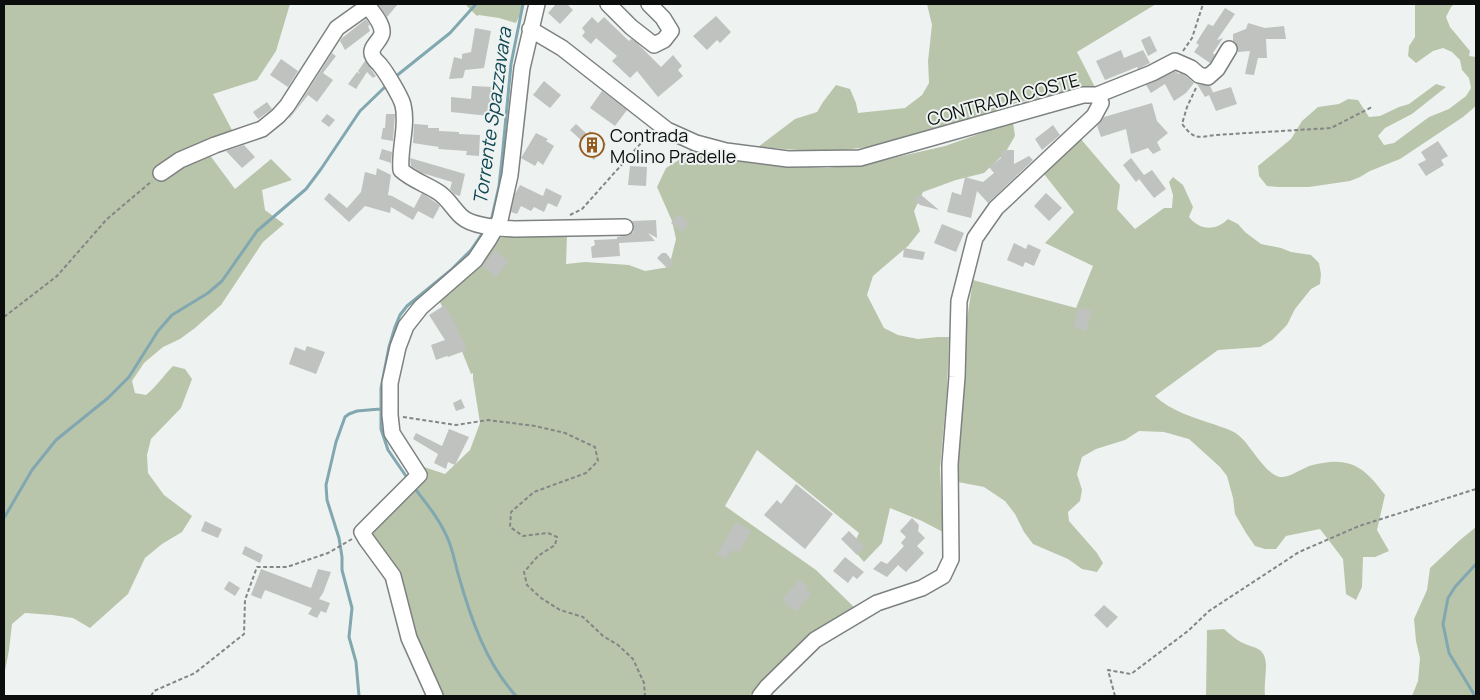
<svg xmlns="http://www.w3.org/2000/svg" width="1480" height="700" font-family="Manrope,sans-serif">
<rect width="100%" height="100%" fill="#eef3f1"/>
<path fill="#b9c5ab" d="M4,4h286l-14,47 -19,29 -44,14 19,36 -23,24 26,35 36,-30 21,21 -30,10 3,20 19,14 -21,18 -42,63 -26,23 -15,11 -17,8 -19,16 -12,18 3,12 11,2c11,-9 18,-20 27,-29l12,3 7,10 -11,29 -30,31 -4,16 1,18 16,22 28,21 -10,16 -20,12 -17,14 -17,36 -38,34 -17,-10 -21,-3 -27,-2 -13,11 -3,26 -5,26z
M465,4h60l-9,19 -17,-5 -20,-3 -2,1z
M927,4h229l-79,48 21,41 -27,-2 -24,5 -31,7 -76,27 -72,17 -42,5 -68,-5 37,-28 22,-7 6,-10 13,-17 14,4 6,14 2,10 47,-5 17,-13 7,-12 -1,-22 4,-36z
M1415,4h39l-3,3 -5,10 4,10 20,24 -1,5 7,1v49l-13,11 -63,42 -30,12 -10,6 -10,4 -41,6h-31l-11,-1 -8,-10 -1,-10 33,-27 11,-18 16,-14 21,-3 9,-5 10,1 11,17 11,-1 19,-9 10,-3 27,-20 10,3 -34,27 -27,14 -7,8 6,9 10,-2 35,-26 20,-8 17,-13 5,-8 -2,-10 -7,-8 -2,-10 -8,-8 -9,-4 -10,3 -17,12 -8,-7 1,-10 6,-9z
M1013,122l2,14 -10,17 -21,20 -28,7 -33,12 -9,19 6,20 -12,15 -35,30 -6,19 17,33 14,7 20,4 20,-2h11l-2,55 -7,76 3,64 -21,-11 -32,-13 -8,35 -18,19 -12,-14 7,-15 -102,-83 -32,56 91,64 40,39 -54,32 -53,55h-307l-71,-163 50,-67 24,8 25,-24 10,-27 -7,-44v-6l-2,1 -18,-45 -15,-31 68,-73 61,11 -1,28 19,-2 44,3 16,6 24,-4 7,-28 -4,-18 -15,-34 9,-19 19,-12 7,-8 52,14 16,2 67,4 44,-5 74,-17z
M1080,138l40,47 -3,24 18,20 29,-21h8l1,-13 -4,-13 4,-5 10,8 10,22 -4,10c11,14 27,14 39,2l10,5 7,8 16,12 20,4 10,4 20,3 8,8 2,11 -1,10 -9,5 -16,20 -8,16 -15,15 -12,7 -42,3 -63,46c16,15 37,21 58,28 8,3 17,5 24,10 14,10 26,39 43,43 8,1 18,-6 25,-9 5,-3 12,-4 18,-5 31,-6 45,9 62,32l-8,35 12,21 -14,6h-12l-1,30 -6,13 -10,-6 -3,-35 -23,-30 -34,7 -10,13h-11l-10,-3 -9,-13 -11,-19 -2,-16 -6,-22 -7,-9 -31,-28 -25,-7 -25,-1 -14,9 -29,9 -14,8 -5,17 5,16 -2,11 -12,11 1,9 28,32 6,10 -6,9 -15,-3 -14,-10 -35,-15 -9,-12 -9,-18 -10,-13 -21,-14 -26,-5 -1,-14 7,-75 2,-67 7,-46 103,28 17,-42 -48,-23 29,-31 -30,-38z
M1476,527v169h-64l6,-15 2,-23 -4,-17 -2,-22 13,-29 3,-22 30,-28z
M1224,629c6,5 12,11 19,14 13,6 22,4 23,22 0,11 -2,20 -1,31h-59l1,-66z"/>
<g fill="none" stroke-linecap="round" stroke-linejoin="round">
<path stroke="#81a7b0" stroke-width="3" d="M395,77l55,-44 26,-29
M490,221l2,-4 7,-31 3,-27 9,-95 12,-60
M408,479l-20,-29 -7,-21v-41l8,-41 6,-20 5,-12 7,-9 44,-36 20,-20 13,-19
M413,486c12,16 26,32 34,51 6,12 8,27 12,40 12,42 27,86 57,119
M4,518l28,-48 24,-30 52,-42 21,-21 29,-46 14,-16 36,-22 14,-12 35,-50 49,-42 15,-20 39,-58 27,-26
M359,696l-3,-34 -7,-25 3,-29 -10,-38v-13l-3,-19 -12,-38 -1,-15 10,-43 9,-25 4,-3 8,-3 23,-2
M1475,696l-26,-43 -6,-29 5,-26 7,-11 21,-23"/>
</g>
<path fill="#bfc2bf" d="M378,4h20l-11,13z
M556,4h11l6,6 -13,14 -12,-11z
M1225,8l10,6 -18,26 6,-2 -10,15 2,2 -5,8 -16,-11 5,-7 -3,-2 12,-19 5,2z
M716,16l15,16 -11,11 -3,-3 -10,10 -14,-14z
M592,17l6,6 6,-6 25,24 2,-2 5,3 25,25 12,-12 9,11 -4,4 5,6 -25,21 -21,-26 -7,7 -18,-17 5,-5 -21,-18 -5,6 -9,-8 3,-4 -3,-4z
M366,19l4,6 -2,1 2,5 -25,19 -5,-9 2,-3z
M1248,23l17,5 19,-2 2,13h-20l1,19h-9l-4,17 -9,-1 5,-23 -12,1 -1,-7 -4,-4v-7l13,-5z
M475,28l16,3 -7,37 -19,2 -2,8 -14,1 5,-22 8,2v-5l9,-2z
M1150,36l7,15 -9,5 -7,-16z
M1121,50l3,8 19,-8 7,13 -12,6 -1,-2 -32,13 -9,-19z
M332,53l4,3 -13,17 10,7 -16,22 -9,-7 -18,23h-1l6,-7z
M281,59l17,12 -10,16 -18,-12z
M365,61l11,15 -3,2 -6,-6 -11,17 -8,-5 9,-12 3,2 -2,-3z
M1175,71l4,3 1,-1 6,3 8,7 -8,10 -12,8 -9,-17 -14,9 -5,-8z
M544,81l17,14 -11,13 -17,-13z
M1197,84l13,2 3,6 -2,1 20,-6 6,17 -21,7 -7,-16 -4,2z
M472,86l21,1 -4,29 -38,-4v-15l20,2z
M602,91l25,19 -12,16 -25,-18z
M267,102l5,7 -14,10 -5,-7z
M1152,103l5,18 11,12 -11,9 4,8 -8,4 -5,-6 -17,6 -5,-25 -25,8 -4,-11 7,-9z
M327,114l8,6 -6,7 -8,-6z
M386,114h9l-2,27 -12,-2 2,-11h2z
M414,124l14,1v3h11v3l20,1v2l21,1 -1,21 -13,-1 1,-4 -29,-2 1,-2 -26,-4z
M576,124l11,10 3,-3 16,13 -12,16 -16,-14 4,-5 -12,-11z
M1053,125l7,10 -18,15 -7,-11z
M536,133l12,6 -2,2 8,5 -11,19 -5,-4 -3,5 -14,-8z
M1438,141l10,15 -7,4 3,5 -18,11 -8,-12 8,-4 -5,-8z
M244,145l11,12 -13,11 -16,-17z
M382,149l10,3 -1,11 -12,-4z
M1001,150h13v14l15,-8 4,4 -45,43 -11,-12 -6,27 -24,-6 5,-20 9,3 4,-18 18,5 11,-9 -5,-6 12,-9z
M410,158l55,16 -5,22 -6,-2 -4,-5 2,-7 -30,-9 -11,-7z
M1131,158l13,17 8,-5 14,19 -12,9 -15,-19 -3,3 -13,-17z
M630,166l17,1 -1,19 -18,-1z
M377,168l14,7 -3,20 4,1 22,12 8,-15 16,11 2,2 -7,13 -15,-8 -5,9 -22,-13 -1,6 -25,-7 -16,16 -25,-23 5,-6 18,15 14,-16 4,-20 11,3z
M520,185l23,11 3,-8 16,8 -5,11 -9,-4 -4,9 -10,-5 -3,4 -10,-5 -4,8 -6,-2 4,-18z
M1046,193l16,15 -13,13 -15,-15z
M920,194l19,16 -19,-5 -6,-5z
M678,214l11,9 -7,9 -11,-9z
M656,220l1,18 -9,-5 7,8 -36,2 1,13 -28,2 -1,-11 4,-2 -1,-5 23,-1v-2l12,-2 4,-3 1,-5 -2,-6z
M942,224l22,9 -8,19 -22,-9z
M1014,243l12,6 2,-5 13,6 -7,16 -9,-4 -2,5 -16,-7z
M904,248l21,4 -2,8 -20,-3z
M495,250l14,11 -13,16 -14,-11z
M662,253h4l8,10 -6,6 -11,-11z
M445,305l11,20 11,25 -19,7 -1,-1 -11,4 -5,-15 14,-5 -16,-25z
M1079,307l13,4 -6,20 -13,-4z
M307,346l18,6 -9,22 -27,-10 6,-17 10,4z
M461,399l4,9 -9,3 -3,-8z
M449,429l20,8 -14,28 -7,-3 -2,7 -12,-6 4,-9 -25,-15 3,-6 26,13z
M796,484l37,30 -28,35 -41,-34 13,-15 4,4z
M912,518l7,7 -1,6 7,7 -8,8 7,7 -18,19 -8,-7 -11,12 -14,-8 8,-8 6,3 17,-18 -3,-3 5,-6 -6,-6z
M205,521l17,8 -4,9 -17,-7z
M736,522l15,9 -11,20h-9l-5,8 -9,-5z
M849,531l16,16 -8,8 -16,-16z
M245,546l18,9 -3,8 -18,-9z
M845,557l19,15 -7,7 -4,-3 -5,7 -15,-12z
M261,569l50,19 7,-19 13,3 -8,21 -4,6 11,4 -4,10 -5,-2 -4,7 -9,-4 4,-6 -47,-18 -4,9 -10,-4z
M799,579l9,7 -2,3 5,5 -15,18 -14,-12z
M229,581l11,7 -5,8 -11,-7z
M1104,605l14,12 -11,11 -13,-13z"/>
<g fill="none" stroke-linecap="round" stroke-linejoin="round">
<g stroke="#7d8180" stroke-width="18">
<path id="minor" d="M369,4l-1,2c5,7 15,18 14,27 -1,8 -14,15 -9,23 1,4 5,6 7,9 6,7 21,32 23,40 5,21 -4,43 -2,65 11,10 25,14 37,22 10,6 15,17 24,25 11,10 38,11 53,12l110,-2
M608,4l23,23 23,18 10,-5 7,-9 -8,-13 -14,-14
M530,29l32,19 105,82 29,13 30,8 62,8 72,-1 223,-63h14l4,8 -7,13 -98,92 -21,30 -16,63 -2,76 -7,87 1,95 -8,17 -21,12 -45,15 -62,37 -48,47 -7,9
M1097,95l55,-22 23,-12 16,7 8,7 9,2 9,-8 12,-20
M161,173l19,-13 35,-15 47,-16 16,-13 9,-10 50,-78 31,-22
M435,696l-26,-58 -16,-62 -27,-37 -4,-7 57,-57 -27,-42 -2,-18v-32l8,-36 8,-21 15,-19 54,-47 14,-21 11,-19 10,-45 12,-107 15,-64"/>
</g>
<path stroke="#838685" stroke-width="2" stroke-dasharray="4 2.5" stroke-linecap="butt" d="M1183,51l9,-13 11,-34
M1196,88l-9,19 -5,17c12,15 14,14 33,11l116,-7 41,-21
M570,215l12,-6 68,-76
M4,317l53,-41 50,-57 45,-38
M403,417l53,8 32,-5 47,6 30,7 30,14 3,14 -12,12 -52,19 -23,20 -1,15 13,9 25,-3 9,4 -2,8 -17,11 -14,16 3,13 14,13 19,12 23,7 20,19 15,9 15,14 11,24 1,13
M151,696l3,-5 41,-18 49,-39 1,-34 12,-33h30l41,-14 24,-14
M1115,696l-7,-26 23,4 57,-43 21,-20 90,-59 60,-26 117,-37"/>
<use href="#minor" stroke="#fff" stroke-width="15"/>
</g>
<defs>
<g id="building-ring" transform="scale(1.25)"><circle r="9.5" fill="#eef3f1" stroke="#95591b" stroke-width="1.5"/><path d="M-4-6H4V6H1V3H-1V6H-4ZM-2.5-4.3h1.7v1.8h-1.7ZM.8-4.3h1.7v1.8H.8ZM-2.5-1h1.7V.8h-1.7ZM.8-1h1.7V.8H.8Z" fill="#95591b"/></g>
</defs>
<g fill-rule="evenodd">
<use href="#building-ring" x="592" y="145"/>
</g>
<g text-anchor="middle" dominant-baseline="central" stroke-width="4" stroke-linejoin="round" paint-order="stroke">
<g font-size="18" fill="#0c0e0d" stroke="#eef3f1">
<text transform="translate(1003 99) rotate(-15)">CONTRADA COSTE</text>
</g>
<g font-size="18" fill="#0c0e0d" stroke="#eef3f1" text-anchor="start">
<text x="610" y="135">Contrada<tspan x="610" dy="21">Molino Pradelle</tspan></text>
</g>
<g font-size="19" font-style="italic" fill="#0f4753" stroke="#eef3f1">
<text transform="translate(492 116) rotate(-82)">Torrente Spazzavara</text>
</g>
</g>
<rect width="1480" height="700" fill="none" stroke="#0c0e0d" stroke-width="10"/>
</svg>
